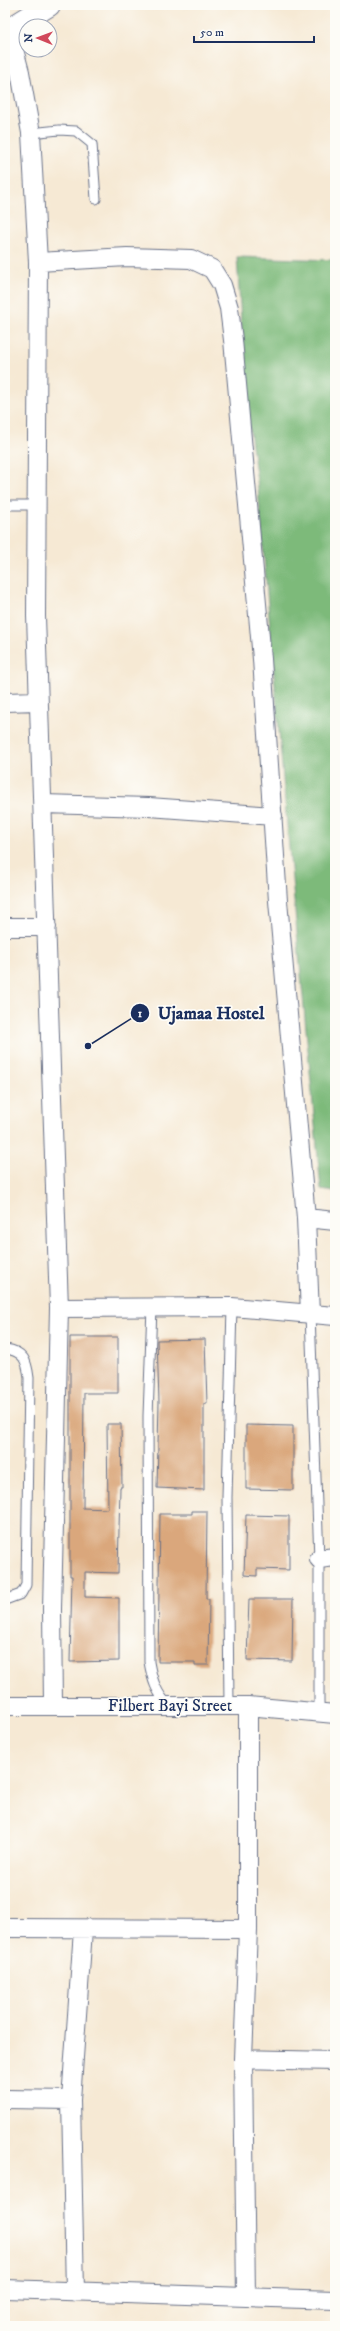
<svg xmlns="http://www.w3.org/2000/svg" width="340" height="2331" font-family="'IM FELL DW Pica',serif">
<rect width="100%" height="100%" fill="#fdfcf7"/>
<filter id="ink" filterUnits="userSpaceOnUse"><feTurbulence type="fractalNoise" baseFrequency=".025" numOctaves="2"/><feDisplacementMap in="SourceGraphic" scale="8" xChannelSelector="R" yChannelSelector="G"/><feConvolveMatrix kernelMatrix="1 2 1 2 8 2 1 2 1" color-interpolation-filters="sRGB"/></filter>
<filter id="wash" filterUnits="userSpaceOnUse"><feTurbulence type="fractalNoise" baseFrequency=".012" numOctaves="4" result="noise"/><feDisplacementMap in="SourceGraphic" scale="16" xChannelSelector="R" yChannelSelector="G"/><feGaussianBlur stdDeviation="0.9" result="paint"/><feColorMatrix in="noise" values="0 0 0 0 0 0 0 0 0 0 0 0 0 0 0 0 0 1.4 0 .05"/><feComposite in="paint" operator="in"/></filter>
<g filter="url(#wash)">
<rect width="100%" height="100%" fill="#f6e9d4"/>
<path fill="#7dba7a" stroke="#4c746c" d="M237,257l98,3v932l-14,-2 -33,-354 -30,-348 -12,-86z"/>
<g id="blocks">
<path fill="#daa77b" d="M70,1337h48v56h-34l-1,115 25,1 -1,-85h14l1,63h-2l-2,86 -33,-1v25l34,1v63l-49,1 2,-86h-2z
M205,1339l2,65h-3v86l-47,-2 2,-86 -2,-62z
M246,1425l47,1v64l-47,-1z
M192,1511h15l-1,88h3l-1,66h-13v-3h-37l2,-148h32z
M246,1515l43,1v54l-32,-1v7l-13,-1z
M249,1599h44l-1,62 -45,-1z"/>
</g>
</g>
<g filter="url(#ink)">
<use href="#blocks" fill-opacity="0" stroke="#687087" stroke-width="1"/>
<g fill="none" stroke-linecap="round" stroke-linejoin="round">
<g stroke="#687087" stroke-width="11">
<path id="lane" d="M31,133l28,-3 17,1 16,13 4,55
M5,505h31
M152,1307l-4,109 1,246c3,17 7,31 20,44
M310,1314l9,245v153
M5,1349c19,2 22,12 24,29l-3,207 -5,9 -16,6
M229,1706l-2,-209 5,-190"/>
</g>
<g stroke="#687087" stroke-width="20">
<path id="street" d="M5,34l7,8 8,30 11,61 7,129 -2,354 23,692 -7,301 1,97
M38,262l89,-5 64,2 21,10 10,16 7,23 4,32 29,319 16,242 28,317 4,96
M5,702l33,-1
M43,804l106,3 124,9
M5,927h42
M306,1218l29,3
M59,1308l173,-1 103,9
M319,1559l16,-2
M5,1706h243l87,8
M5,1928l243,1
M243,2059l92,2
M5,2099l66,1
M5,2289l330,11
M75,2292l-4,-192 12,-170
M246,2297l-3,-238 5,-130v-223"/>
</g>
<g stroke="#687087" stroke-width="24">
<path id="secondary" d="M5,32l44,-27"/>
</g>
<use href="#lane" stroke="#fff" stroke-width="9"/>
<use href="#street" stroke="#fff" stroke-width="18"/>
<use href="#secondary" stroke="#fff" stroke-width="22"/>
</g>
</g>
<g text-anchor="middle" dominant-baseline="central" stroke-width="3.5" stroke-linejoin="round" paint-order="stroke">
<g font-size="17" fill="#1b2f5e" stroke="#fdfcf7">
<text x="170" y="1706">Filbert Bayi Street</text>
</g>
</g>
<path fill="none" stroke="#1b2f5e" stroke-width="1.5" d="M88 1046L140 1013"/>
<g fill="#1b2f5e" stroke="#fdfcf7" stroke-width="1.5">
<circle cx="88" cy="1046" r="4"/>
<circle cx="140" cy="1013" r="10"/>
</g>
<g font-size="12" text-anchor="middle" font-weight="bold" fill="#fff">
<text x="140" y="1017">1</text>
</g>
<g font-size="18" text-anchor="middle" font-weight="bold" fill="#1b2f5e" stroke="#fdfcf7" stroke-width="3.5" stroke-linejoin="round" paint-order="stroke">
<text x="211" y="1019">Ujamaa Hostel</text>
</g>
<rect width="340" height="2331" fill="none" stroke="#fdfcf7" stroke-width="20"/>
<g transform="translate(38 38) rotate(271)"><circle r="19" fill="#fdfcf7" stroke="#a3aaba"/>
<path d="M0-3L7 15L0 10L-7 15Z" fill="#d1495b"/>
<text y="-6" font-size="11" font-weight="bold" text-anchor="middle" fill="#1b2f5e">N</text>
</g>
<path d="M194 36v6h120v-6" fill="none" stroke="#1b2f5e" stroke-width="2"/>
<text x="200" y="36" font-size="12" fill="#1b2f5e" stroke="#fdfcf7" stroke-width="3" paint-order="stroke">50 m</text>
</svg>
